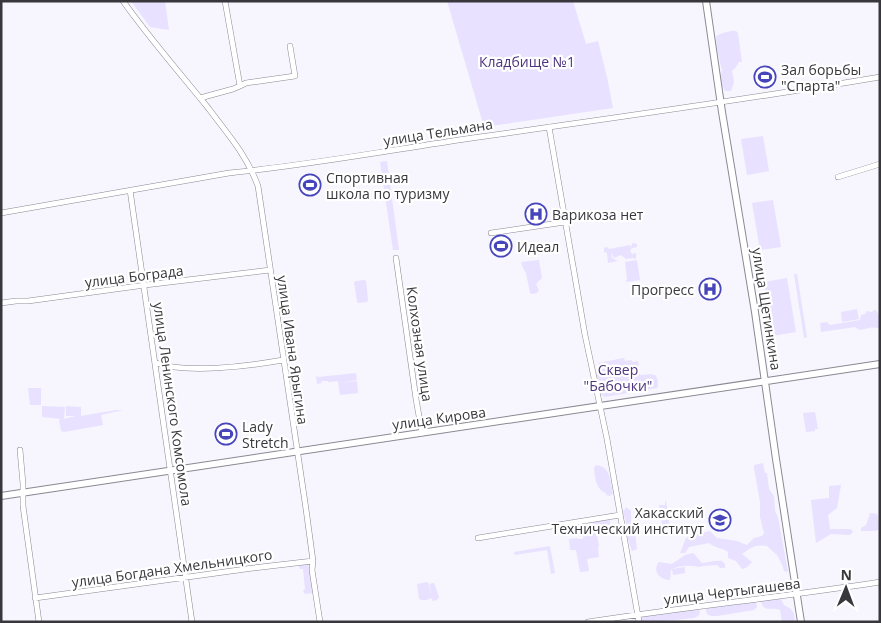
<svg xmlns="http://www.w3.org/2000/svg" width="881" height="623" font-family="'Open Sans',sans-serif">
<rect width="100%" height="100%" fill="#f7f5fe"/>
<path fill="#e8e1ff" d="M131,1h34l4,29 -19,-3z
M447,1h126l13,43 12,-3 9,36 6,31 -129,19z
M731,31h5l2,2 4,29h-3l-3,5 -4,4 2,11 -3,9h-6l-5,-10v-4l2,-6 -5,-23 -1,-12 7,-3z
M763,136l6,35 -22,4 -6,-36z
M387,161l12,89h-6l-13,-88z
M773,200l8,47 -21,3 -8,-47z
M633,243l4,1v3l-5,1 -2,3 2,3 4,-1v6l-4,-1 -6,1 -5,-4 -7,3 -3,-6 1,6 6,3 -10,2 -1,-10 -3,-1v-4l3,-1 2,2 21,-4 1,3 1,-4z
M539,260l3,18 -6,6 3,6 -2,3 -5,1 -2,-1 -4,-20 -3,-5 -2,-6z
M637,260l3,20 -14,2 1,-4 -2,-16z
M794,274h3l10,63 -3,1z
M787,278l9,54 -24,4 -8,-54z
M364,280l2,1 2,19 -1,2 -9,1 -1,-2 -3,-19 2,-1z
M857,309l2,10 -17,3 -1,-10z
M874,310h2c4,5 4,11 4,18 -4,0 -8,-1 -11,0 -6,1 -8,4 -14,-1l-34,5 -1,-9 7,-1 3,3 30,-5 1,-5 4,-1 2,-3 5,1z
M624,358l1,3 6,-1 2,2 5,-1 2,14 12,-1v1h3c3,3 4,10 2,13l-52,9 -4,-2 -6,-23h5l-2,-9z
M356,373l1,7 -17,3 17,-2 1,12 -18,2 -2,-14 -10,1v-1h-7l1,2 -5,1 -1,-9 3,4 -1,-2z
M28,388h13v17h-11z
M42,406l23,1 -1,12 12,-3h-10v-10l15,1v9l35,-6h7l-22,5 2,10 -39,7 -3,-1 -2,-11 2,-1 -19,-2z
M815,412l3,17h-3v2l-9,1 -3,-19z
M763,463l2,10h2l2,16 5,7 1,15 3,6 10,55 -4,-1c-1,-5 -4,-11 -7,-16 -3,-3 -7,-6 -10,-9 -11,-2 -16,1 -25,8l10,8 -6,6 -4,1 -6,-8 -8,-3v-6c-7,-5 -11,-3 -19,-9l-20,4 -4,6h-5l6,-15 7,-3 17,-4 7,7 20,3 10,4 7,-7 8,-2 2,-3 -4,-16v-15l-6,-34v-3z
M596,465c15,2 14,16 17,28l-3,3 -4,-1v-2c-10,-3 -11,-16 -12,-25z
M841,485l-4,23 -9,7 2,14h21l2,3 -3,3 -19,-1 -15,9 -5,-43 18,-2v-12z
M665,501h1l4,27v1l-2,-6 1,6 -6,1 -4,-25h6z
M626,507l5,4v17l4,4 2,17 -5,2 -6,-18v-11l-3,-10z
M870,513l7,1 1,3 1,12 -3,2h-15v-3l5,-3z
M608,518l2,2v4l-2,3v4c-6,3 -8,3 -14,0l-1,-9z
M593,532c5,3 5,9 6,14l-1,1 1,10 -12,2 2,12 -9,1 -4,-22h-6l-1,-11 8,-1 1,1h5l1,-6z
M550,546l5,27 -4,1 -4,-24 -32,5 -1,-3z
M693,553l9,10c7,0 12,-3 20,-2l3,3v4h-5l-3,-3 -15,1 -2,1c-10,-2 -19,-2 -28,2l13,-2v6l-12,2 -1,-6 -1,1 -1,10c-11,-1 -18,-9 -11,-18l13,2 13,-9z
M307,564l2,3 5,25 -1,1 -8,1 -2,-3 2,-2 -2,-20h-3l-1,-2 1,-2z
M427,582l2,2 2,12 -1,-11 1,-2h3l5,14 -2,3 -4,1 -2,-3c-2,2 -9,3 -12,1l-2,-15z
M780,597l4,8 7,4 3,5 1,8h-13l-2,-12c-9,-4 -18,4 -19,-11z
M753,600l3,3 1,4 -3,3 -37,6h-6l-4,-2 -1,-4 2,-3z
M699,608l1,5 -2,3 -4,2 -41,4h-12l-1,-6z"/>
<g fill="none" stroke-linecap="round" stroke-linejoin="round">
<g stroke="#8a8891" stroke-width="6">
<path id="minor" d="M123,1c27,38 57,72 86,108 20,27 37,45 49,77l48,323 7,52 -1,9 8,52
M240,86l6,-3 49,-7 -5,-30
M200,98l33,-9 7,-3 -15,-85
M549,127l36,208 22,104 32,183
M838,177l42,-13
M130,190l62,432
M1,213l228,-40c81,-8 162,-23 243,-35 136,-19 272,-38 408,-61
M491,233l74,-11
M396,258l20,141 6,34
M1,303l15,-2h12l117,-16 125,-15
M156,363c31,11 93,3 127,-3
M20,450l3,34v22l16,116
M478,538l142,-23
M35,598l218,-30 60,-7
M588,622c97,-15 195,-25 292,-40"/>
</g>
<g stroke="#8a8891" stroke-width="8">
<path id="major" d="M706,1l16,111 33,200 21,147 25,163
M1,496l879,-132"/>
</g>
<use href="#minor" stroke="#fff" stroke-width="5"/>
<use href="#major" stroke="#fff" stroke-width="6"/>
</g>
<defs>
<g id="stadium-ring" transform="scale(1.125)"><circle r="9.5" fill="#fff" stroke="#4745bb" stroke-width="1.5"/><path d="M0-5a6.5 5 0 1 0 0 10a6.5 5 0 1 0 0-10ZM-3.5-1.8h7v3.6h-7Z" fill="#4745bb"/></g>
<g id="hospital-ring" transform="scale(1.125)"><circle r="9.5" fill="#fff" stroke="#4745bb" stroke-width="1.5"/><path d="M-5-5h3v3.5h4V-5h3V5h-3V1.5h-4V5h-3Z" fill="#4745bb"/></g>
<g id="university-ring" transform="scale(1.125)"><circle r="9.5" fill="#fff" stroke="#4745bb" stroke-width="1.5"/><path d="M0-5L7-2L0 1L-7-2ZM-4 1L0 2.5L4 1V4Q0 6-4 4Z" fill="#4745bb"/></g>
</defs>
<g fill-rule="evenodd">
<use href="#stadium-ring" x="765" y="77"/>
<use href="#stadium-ring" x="310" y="185"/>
<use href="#hospital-ring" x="536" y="214"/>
<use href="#stadium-ring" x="501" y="246"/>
<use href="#hospital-ring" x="710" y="289"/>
<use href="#stadium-ring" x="226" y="434"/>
<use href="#university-ring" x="720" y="520"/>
</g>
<g text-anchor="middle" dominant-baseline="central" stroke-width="4.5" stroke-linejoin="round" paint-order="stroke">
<g font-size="14" fill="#4d357d" stroke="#fff">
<text x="527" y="61">Кладбище №1</text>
<text x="618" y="369">Сквер<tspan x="618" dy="16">"Бабочки"</tspan></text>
</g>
<g font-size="14" fill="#38373b" stroke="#fff" text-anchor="start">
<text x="781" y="69">Зал борьбы<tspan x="781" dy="16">"Спарта"</tspan></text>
<text x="326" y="177">Спортивная<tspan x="326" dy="16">школа по туризму</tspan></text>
<text x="552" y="214">Варикоза нет</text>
<text x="517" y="246">Идеал</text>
<text x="694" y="289" text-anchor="end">Прогресс</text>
<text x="242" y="426">Lady<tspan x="242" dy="16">Stretch</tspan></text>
<text x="704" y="512" text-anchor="end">Хакасский<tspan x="704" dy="16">Технический институт</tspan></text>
</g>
<g font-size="14" fill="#38373b" stroke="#fff">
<text transform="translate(438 132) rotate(-9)">улица Тельмана</text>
<text transform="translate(134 276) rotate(-7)">улица Бограда</text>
<text transform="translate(767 309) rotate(81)">улица Щетинкина</text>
<text transform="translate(420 344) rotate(82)">Колхозная улица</text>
<text transform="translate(293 350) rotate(82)">улица Ивана Ярыгина</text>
<text transform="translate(173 404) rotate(82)">улица Ленинского Комсомола</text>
<text transform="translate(439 418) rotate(-8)">улица Кирова</text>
<text transform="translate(172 568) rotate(-8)">улица Богдана Хмельницкого</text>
<text transform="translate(732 591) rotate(-7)">улица Чертыгашева</text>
</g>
</g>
<rect width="881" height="623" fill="none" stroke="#38373b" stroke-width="5"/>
<g transform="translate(846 588) rotate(1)" stroke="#ffffff" stroke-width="4" paint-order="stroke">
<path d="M0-4L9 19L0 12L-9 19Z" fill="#38373b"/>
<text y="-8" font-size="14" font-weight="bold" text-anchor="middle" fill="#38373b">N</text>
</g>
</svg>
